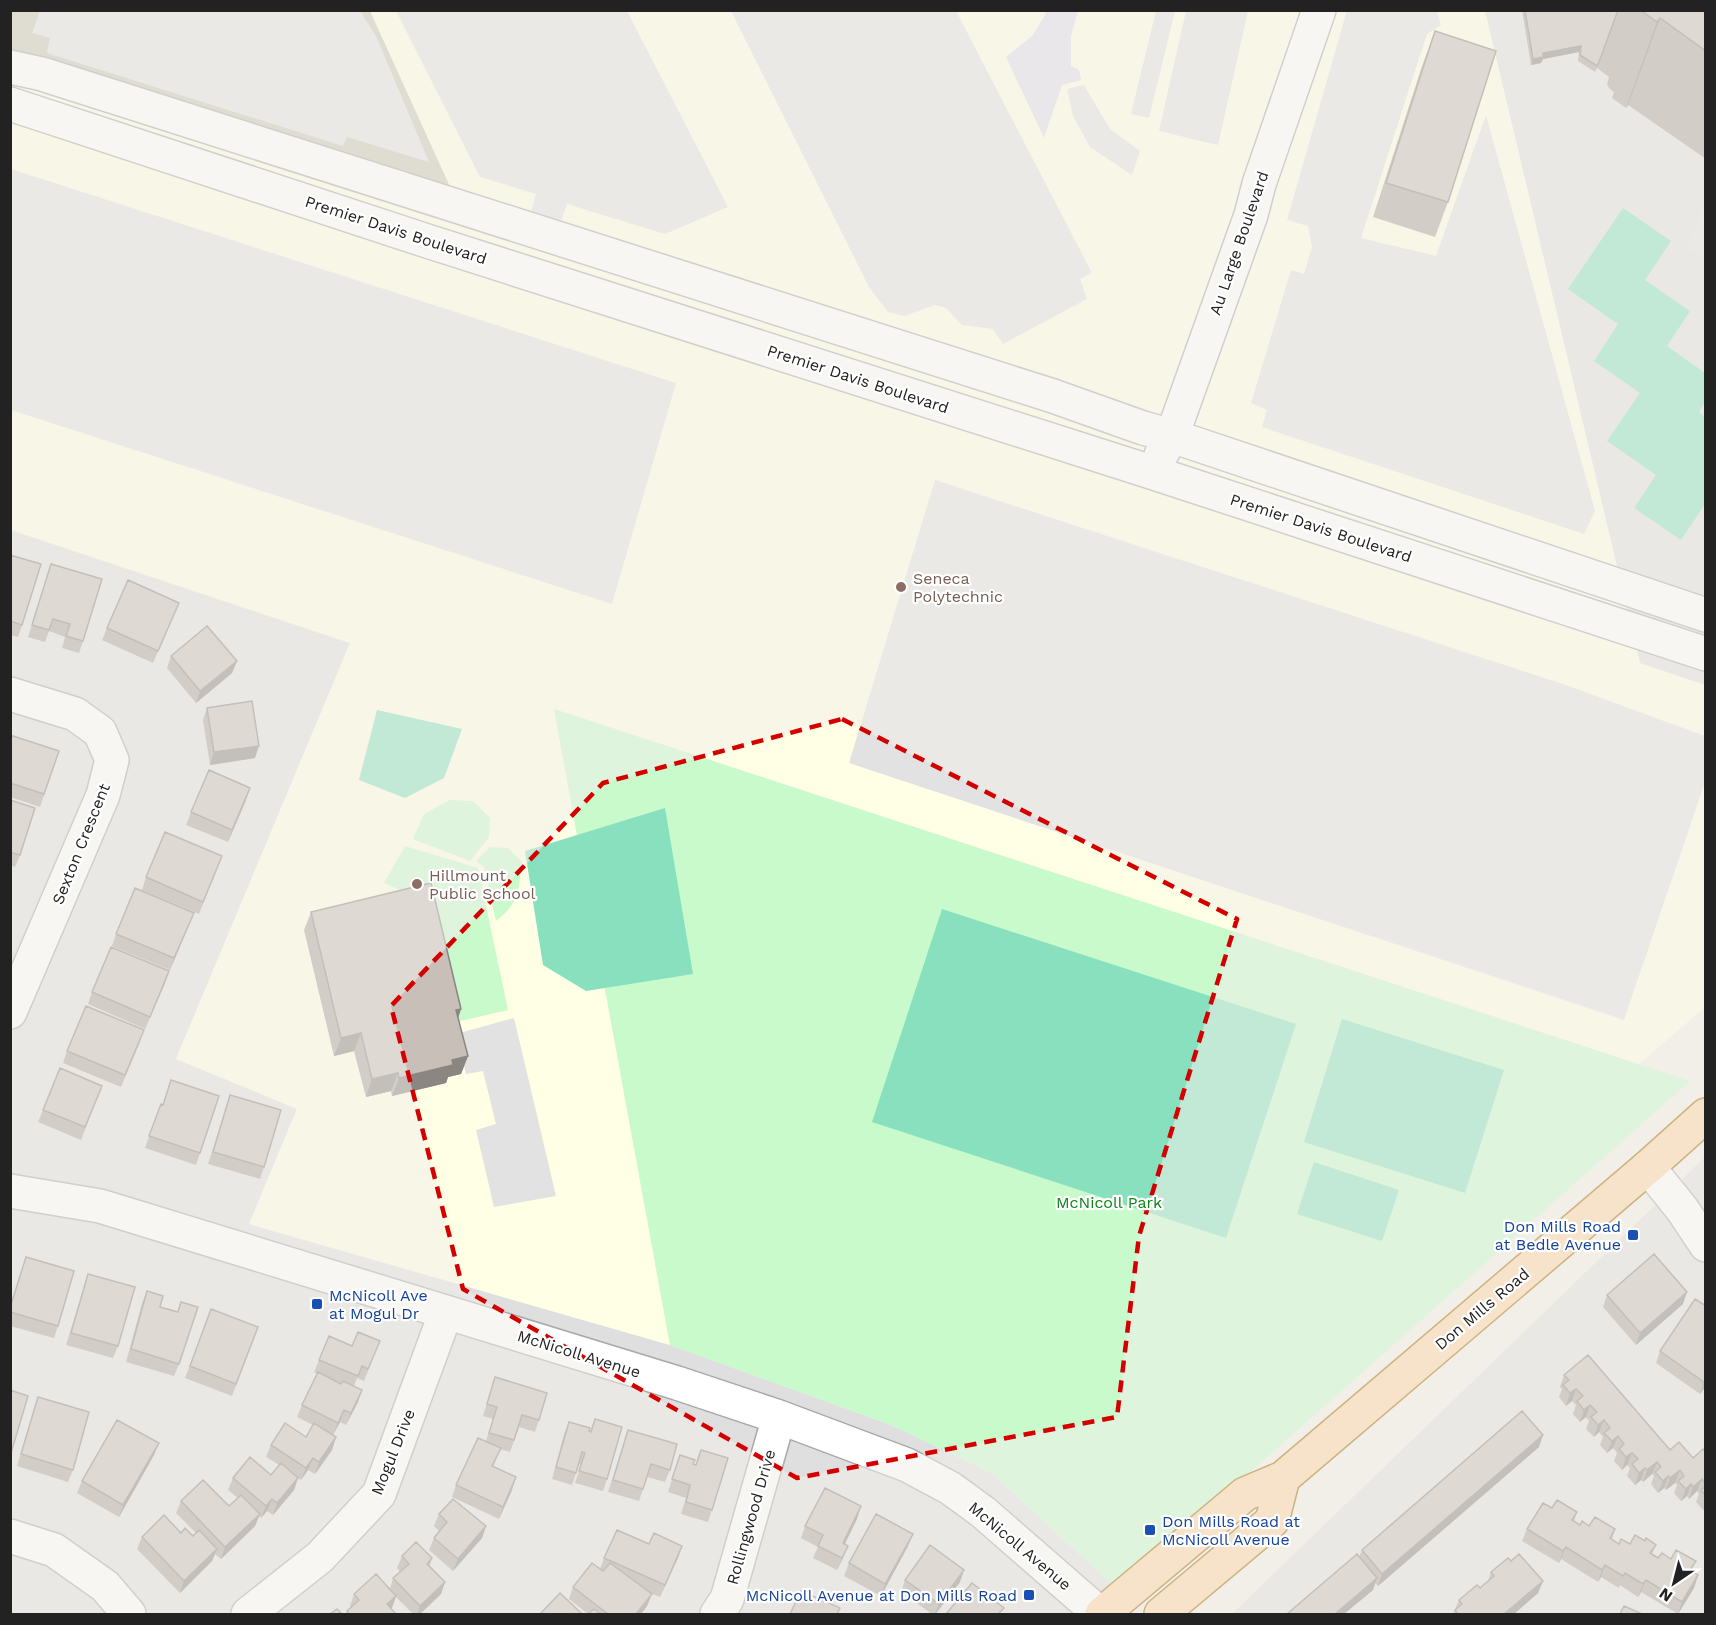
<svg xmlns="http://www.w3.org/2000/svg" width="1716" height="1625" font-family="'Work Sans',sans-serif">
<rect width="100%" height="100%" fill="#f2efe9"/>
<path fill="#e0dfdf" d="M1485,11h220v674l-65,-21z
M11,530l339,113 -174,416 121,49 -48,116 421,121 221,80 100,48 127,117 -29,24h-1078z
M1705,1157v457h-473z"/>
<path fill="#ffffe5" d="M11,11h1474l155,652 65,22v322l-66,57 -1085,-355 116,636 -421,-121 48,-115 -121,-50 174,-416 -339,-113z"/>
<path fill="#c7c7b4" d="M11,11h359l81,178 -440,-140z"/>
<path fill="#c8facc" d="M554,709l1136,372 -572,509 -127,-117 -100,-48 -221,-80z
M450,800l23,1 17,17 -1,19 -19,24 -57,-22 11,-25z
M405,846l73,22 30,142 -52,12 -26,-119 -46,-20z
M490,847l18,1 14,14c-4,29 -1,39 -26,59l-12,-54 -8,-6z"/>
<path fill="#88e0be" d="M1623,208l48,33 -26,39 45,31 -23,35 38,27v29l-6,10 6,5v87l-24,36 -47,-32 22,-33 -49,-34 33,-48 -46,-32 24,-37 -50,-35z
M377,710l85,19 -18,49 -39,20 -46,-18z
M665,808l28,166 -107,17 -43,-26 -18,-114z
M942,909l354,115 -70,214 -354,-116z
M1342,1019l162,51 -39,123 -161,-51z
M1314,1162l85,28 -17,51 -85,-27z"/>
<path fill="#e2e2e2" d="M1347,10l90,1 4,14 -14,9 -66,204 75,18 50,-141 109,396 -11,23 -322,-107 5,-17 -16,-7 40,-133 13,4 8,-27 -4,-21 -21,-6z
M40,11h320l16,25 53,126 -82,-25 -4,9 -296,-93 3,-15 -18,-5z
M396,11h231l101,196 -63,27 -98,-30 -7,21 -30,-9 6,-22 -56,-17z
M731,11h225l136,262 -12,6 7,20 -84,45 -10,-15 -31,-4 -16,-17 -11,-3 -31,11 -16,-4 -19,-25z
M1156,11h19l-26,107 -18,-4z
M1186,11h62l-30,134 -59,-14z
M1084,85l26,44 30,22 -8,24 -42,-28 -17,-31 -6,-27z
M11,169l665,214 -64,221 -601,-194z
M1705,203v54l-19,-7z
M935,480l628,204 142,52v46l-81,238 -775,-257z
M514,1018l42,178 -62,11 -18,-77 20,-6 -13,-53 -17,3 -10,-40z"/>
<path fill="#dddde8" d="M1046,11h32l-7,25v30l8,4 2,10 -19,5 -18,53 -38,-81 26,-21 12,-19z"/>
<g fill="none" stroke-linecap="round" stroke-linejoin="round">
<g stroke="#a9a9a9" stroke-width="36">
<path id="minor" d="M10,67l32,7 1011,322 90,32 29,8 534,179
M10,104l414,136 727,232 555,182
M1161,455l11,-19 79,-221 8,-31 60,-174
M10,694l65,20 25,18 12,28 -9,35 -93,217
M1648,1167l34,42 24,36
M10,1191l90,15 577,177 102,34 128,48 43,23 33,24 117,102
M10,1536l44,14 51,36 24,28
M248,1614l72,-57 59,-63 67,-182
M717,1614l10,-15 52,-182"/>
</g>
<g stroke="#a06b00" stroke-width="36">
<path id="major" d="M1102,1614l143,-120 38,-16 365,-311 58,-52
M1161,1614l111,-93 11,-43"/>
</g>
<use href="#minor" stroke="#fff" stroke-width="33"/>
<use href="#major" stroke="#fcd6a4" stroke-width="33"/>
</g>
<path fill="#aba49e" d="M1522,10h184v149l-78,-54 -2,3 -14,-10 2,-6 -5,-4 -2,-4 2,-7 -12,-9 -2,4 -17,-11 1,-9 -36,7 -2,4 -10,2z
M1435,31l13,171 -13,35 -62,-20 49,-151z
M10,555l12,70 -4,12 -8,-2z
M51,564l32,77 -4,12 -17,-5 3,-11 -16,-6 -4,11 -17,-5z
M174,615l-21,48 -51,-23 5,-12z
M171,656l66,5 -5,12 -36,30 -29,-35z
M207,708l48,50 -45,7 -7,-45z
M10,735l49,16 -19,56 -30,-10z
M10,800l10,55 -5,12 -5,-2z
M246,800l-18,42 -42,-17 5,-13z
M222,856l-23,58 -57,-24 4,-13z
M311,912l150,97 -3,9 10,38 -7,18 -13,3 -2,6 -54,13 -1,-5 -25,6 -12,-46 -20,5 -30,-126z
M189,925l-19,45 -58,-24 4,-12z
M165,983l-20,46 -57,-25 4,-12z
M140,1042l-19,45 -58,-24 4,-12z
M102,1086l-21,54 -43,-18 5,-12z
M230,1095l34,72 -4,12 -52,-15z
M161,1104h1l38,49 -4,12 -51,-17z
M26,1257l32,69 -4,12 -44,-12v-21z
M88,1274l30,72 -5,12 -47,-13z
M147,1291l13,16 17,5 4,-10 -2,62 -5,12 -48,-14 16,-59z
M1607,1295l76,9 -47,41 -33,-38z
M1706,1306v80l-6,8 -44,-31 4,-12z
M211,1309l47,18 -26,69 -47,-18z
M352,1346l23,7 -11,28 -7,-3 -3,8 4,16 -12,23 -6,-3 -7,13 3,2 -4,13 -17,24 -7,-4 -7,10 -3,-2 -4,12 -21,25 -6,-4 -6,7 -2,-2 -4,10 -34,33 -6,-5 -3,7 -32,32 -43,-44 5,-12 39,-4 12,3 3,-3 -20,-20 5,-12 48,5 9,-8 -10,-8 5,-12 38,-3 8,-10 -13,-8 5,-12 35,-8 7,-12 -16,-8 5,-12 15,-31 -3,-2 5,-12z
M1564,1375l106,75 23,8 13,-5v56l-3,1 -7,-8 3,-8 -2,-3 -8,8 -2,-3 -6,5 -7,-8 3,-8 -2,-2 -9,7 -2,-2 -6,5 -7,-9 3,-8 -2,-2 -9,8 -2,-2 -6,5 -8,-9 3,-8 -3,-3 -5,5 -8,-9 3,-8 -4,-5 -6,5 -7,-8 3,-8 -4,-5 -5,5 -8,-8 3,-8 -3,-4 -6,5 -7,-8 3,-9 -4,-4 -6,5 -7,-9 3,-8 -2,-2z
M495,1377l44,43 -4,12 -16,-5 -9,25 -10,-3 -7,18 19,23 -13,29 -47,-22 4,-12 30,-44 7,-22 -10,-3z
M38,1397l35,73 -5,12 -51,-16z
M595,1419l12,60 -4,12 -28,-8 6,-18 -2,-1 -7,21 -20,-6 12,-45 5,-12 22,9z
M628,1430l42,40 -5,12 -18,-5 -8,24 -31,-9z
M1539,1447l-161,139 -3,-3 -2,7 -29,24h-57l72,-57 3,-7z
M701,1450l11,60 -4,12 -27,-8 5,-16 -18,-6 12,-37 16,10z
M154,1455l-35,62 -42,-24 5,-12z
M1552,1508l25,4 -3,9 6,4 35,4 -3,10 7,5h11l15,-3 11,4 -4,9 6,4 34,13 6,4 -4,13 -16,26 -37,-22 -3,5 -18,-12 -1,3 -18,-11 -3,5 -37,-23 -2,4 -37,-22 5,-12z
M439,1514l47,12 -4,12 -29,33 -24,-21 5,-12 5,-7 -5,-5z
M857,1519l-13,25 -1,14 -6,12 -24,-12 5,-11 -17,-9 4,-12z
M649,1544l33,2 -22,51 -10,-4 -3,13 -6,8h-53l-19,-15 4,-12 27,-18 4,-11z
M908,1546l-27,50 -37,-20 5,-13z
M402,1556l30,2 -2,8 15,16 -4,12 -21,20h-7l-17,-17 -5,12 5,5h-51l2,-3 4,-4 -1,-1 4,-12 36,-5 3,-11 7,-6 -3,-4z
M1511,1561l32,20 -5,12 -24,21h-61l6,-14 21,-12 8,-7 3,-9z
M905,1580l55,2 -24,32h-4l-31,-22z"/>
<path fill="#8b8681" d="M1660,18l-32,87 -2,3 31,-86z
M1581,46l-2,6 -36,7 -2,4 -10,2 2,-6 10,-6z
M237,661l-5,12 -36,30 4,-12z
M259,746l-4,12 -45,7 4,-13z
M250,788l-4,12 -18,42 4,-12z
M194,913l-5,12 -19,45 4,-12z
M169,971l-4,12 -20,46 5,-12z
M461,1009l-6,18 1,-17z
M361,1033l-7,18 -20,5 7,-18z
M468,1056l-7,18 -13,3 -2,6 -54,13 7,-18 53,-18z
M398,1073l-7,18 -25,6 6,-18z
M1687,1292l-4,12 -47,41 4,-12z
M1706,1380v6l-6,8 4,-12z
M1576,1389l-4,12 -6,5 4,-13z
M362,1390l-4,12 -12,23 5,-12z
M1590,1405l-4,12 -6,5 4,-12z
M344,1410l-4,12 -7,13 5,-12z
M1604,1420l-5,12 -5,5 4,-12z
M1543,1435l-4,12 -161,139 4,-12z
M1618,1436l-5,12 -6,5 5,-12z
M336,1437l-4,13 -17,24 4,-12z
M159,1443l-5,12 -35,62 4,-12z
M1632,1453l-5,12 -5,5 4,-13z
M313,1458l-5,12 -7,10 5,-12z
M1657,1462l-5,12 -9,8 4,-12z
M1645,1468l-4,12 -6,5 4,-12z
M1680,1470l-5,13 -9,7 4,-12z
M1668,1476l-4,12 -6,5 5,-12z
M516,1477l-4,13 -13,29 4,-12z
M298,1478l-4,12 -21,25 4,-12z
M1702,1479l-5,12 -8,8 4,-12z
M1691,1484l-4,12 -6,5 5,-12z
M272,1499l-5,12 -6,7 5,-12z
M861,1506l-4,13 -18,37 4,-13z
M260,1514l-5,12 -34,33 4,-12z
M486,1526l-4,12 -29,33 5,-12z
M913,1534l-5,12 -27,50 4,-12z
M682,1546l-4,12 -18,39 5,-12z
M848,1546l-5,12 -6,12 5,-12z
M1566,1547l-5,12 -2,4 4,-12z
M217,1549l-5,12 -32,32 4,-12z
M1605,1565l-4,12 -3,5 4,-12z
M964,1570l-4,12 -25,32 4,-10z
M1698,1575l-4,13 -16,26 4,-12z
M1377,1578l-4,12 -29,24h-9z
M1646,1580l-5,12 -3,5 5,-13z
M1543,1581l-5,12 -24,21h-10z
M445,1582l-4,12 -21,20h-3l3,-8z
M652,1594l-5,12 -6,8h-5z
M396,1596l-4,12 -7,6 2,-10z"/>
<path fill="#c7bfb8" stroke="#8b8681" stroke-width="1.5" d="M1525,10h93l-19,52 -2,4 -17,-11 1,-9 -38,7v4l-10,2z
M1644,10h62v41l-46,-33 -3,4 -14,-10z
M1435,31l61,20 -48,151 -62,-19z
M10,555l31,9 -19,61 -12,-4z
M51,564l51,15 -19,62 -17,-5 4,-12 -17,-5 -4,11 -17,-5z
M128,580l51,23 -21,48 -51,-23z
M207,626l30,35 -37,30 -29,-35z
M252,701l7,45 -45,6 -7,-44z
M10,735l49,16 -15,43 -34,-11z
M209,770l41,18 -18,42 -41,-18z
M10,800l25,8 -15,47 -10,-3z
M165,832l57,24 -19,46 -57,-25z
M431,883l30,126 -5,1 12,46 -16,4 1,5 -54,13 -1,-5 -26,6 -11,-46 -20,5 -30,-126z
M135,888l59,25 -20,45 -58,-24z
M111,947l58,24 -19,46 -58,-25z
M86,1006l58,24 -19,45 -58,-24z
M60,1068l42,18 -17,41 -42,-17z
M171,1080l48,16 -19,57 -51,-17 12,-32 2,1z
M230,1095l51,15 -17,57 -51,-15z
M1654,1254l33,38 -47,41 -33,-38z
M26,1257l48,14 -16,55 -48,-14v-4z
M88,1274l47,13 -17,59 -47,-13z
M147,1291l16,5 -3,11 18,5 3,-10 17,5 -19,57 -48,-15z
M1695,1299l11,7v74l-2,2 -44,-31z
M211,1309l47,18 -22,57 -46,-18z
M358,1332l22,9 -12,28 -6,-3 -4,10 -39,-16 10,-24 23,10z
M1588,1355l82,95 9,-8 14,16 10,-9 3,4v31l-4,-5 -9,8 -2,-3 -5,5 -8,-8 6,-5 -4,-6 -10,8 -2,-2 -5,5 -8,-9 6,-5 -4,-5 -10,8 -2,-2 -6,5 -7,-9 6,-5 -6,-6 -6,4 -7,-8 5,-5 -6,-8 -6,5 -8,-8 6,-5 -6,-8 -6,5 -7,-8 6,-5 -7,-7 -6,5 -7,-9 6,-5 -7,-7 -6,4 -7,-8 6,-5 -5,-5z
M318,1372l23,12 2,-3 19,9 -11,23 -7,-3 -6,13 -36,-18z
M495,1377l52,16 -8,27 -17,-5 -8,25 -25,-7 8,-26 -10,-3z
M10,1390l18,6 -17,57h-1z
M38,1397l51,15 -16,58 -52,-16z
M1522,1411l21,24 -161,139 -20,-24z
M595,1419l27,8 -15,52 -28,-8 6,-18 -3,-1 -6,21 -20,-6 13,-45 21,6 -1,3 2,1z
M117,1420l42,23 -36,62 -41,-24z
M285,1423l21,14 8,-14 22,14 -17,25 -6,-4 -7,10 -35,-23z
M628,1430l49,14 -7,26 -19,-6 -8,25 -30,-9z
M478,1438l23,10 -9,18 24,11 -13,30 -47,-22z
M701,1450l27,8 -16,52 -26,-8 4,-17 -18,-6 8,-24 15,5 -2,4 3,1z
M250,1457l21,18 10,-12 17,15 -21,25 -5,-4 -6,7 -33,-28z
M203,1480l26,26 12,-11 19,19 -35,33 -44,-46z
M1706,1486v10l-5,-6z
M825,1488l36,18 -18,37 5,3 -6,12 -24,-12 5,-11 -18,-9z
M453,1499l33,27 -28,33 -24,-21 13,-16 -8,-8z
M1557,1500l20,12 -5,8 8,5 2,-4 7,5 6,-9 20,12 -5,9 9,6 2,-5 9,5 5,-9 10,6 1,-3 10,7 -6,8 8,5 4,-5 9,6 5,-9 20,11 -6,9 8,5 -16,27 -36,-22 -3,4 -18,-11 -2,3 -18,-11 -3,5 -36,-23 -3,4 -36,-22 16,-26 9,5z
M876,1514l37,20 -28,50 -36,-21z
M164,1515l17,18 4,-5 8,8 6,-6 18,19 -33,32 -42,-44z
M617,1530l32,14 5,-11 28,13 -17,39 -61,-27z
M416,1542l16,16 -5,6 18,18 -25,24 -27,-28 16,-14 -7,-8z
M930,1545l34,25 -25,34 -34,-24z
M1357,1554l20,24 -42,36h-48z
M1519,1554l24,27 -39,33h-47h1l-3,-4 7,-6 -3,-4 18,-15 3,3 14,-12 -3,-4 17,-14 3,3z
M592,1563l11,8 7,-8 42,31 -16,20h-28l-35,-27z
M376,1574l20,22 -9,8 9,10h-46l-3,-3 12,-11 -5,-6z
M972,1583l32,25 -6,6h-52z
M801,1591l39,17 -3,6h-47z
M560,1593l22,21h-42z
M1624,1606l18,8h-22z
M337,1609l5,5h-12z
M594,1609l6,5h-12z"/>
<path d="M0 0H1716V1625H0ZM842,719l395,200 -98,317 -22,181 -320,61 -334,-189 -72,-283 212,-223z" fill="#f2efe9" fill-opacity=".55" fill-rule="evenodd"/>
<path fill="none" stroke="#d40000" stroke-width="4.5" stroke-dasharray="12 8" stroke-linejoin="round" d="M842,719l395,200 -98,317 -22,181 -320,61 -334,-189 -72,-283 212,-223z"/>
<g fill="#8d6e63" stroke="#fff" stroke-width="2">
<circle cx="901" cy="587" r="6"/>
<circle cx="417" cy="884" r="6"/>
</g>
<g fill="#1a4fb4" stroke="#fff" stroke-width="2">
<rect x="1627" y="1229" width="12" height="12" rx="3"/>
<rect x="311" y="1298" width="12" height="12" rx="3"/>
<rect x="1144" y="1524" width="12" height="12" rx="3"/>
<rect x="1023" y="1589" width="12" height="12" rx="3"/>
</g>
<g text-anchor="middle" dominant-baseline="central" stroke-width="4.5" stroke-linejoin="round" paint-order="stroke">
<g font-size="16" fill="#222" stroke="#fff">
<text transform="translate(396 230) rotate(18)">Premier Davis Boulevard</text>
<text transform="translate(1239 243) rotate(-71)">Au Large Boulevard</text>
<text transform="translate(858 379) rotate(18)">Premier Davis Boulevard</text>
<text transform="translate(1321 528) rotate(18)">Premier Davis Boulevard</text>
<text transform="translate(81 844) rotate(-68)">Sexton Crescent</text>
<text transform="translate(1482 1309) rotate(-40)">Don Mills Road</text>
<text transform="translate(579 1354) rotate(17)">McNicoll Avenue</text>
<text transform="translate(393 1452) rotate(-68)">Mogul Drive</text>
<text transform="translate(751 1517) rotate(-74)">Rollingwood Drive</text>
<text transform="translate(1020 1546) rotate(40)">McNicoll Avenue</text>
</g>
<g font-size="16" fill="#785e54" stroke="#fff" text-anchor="start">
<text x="913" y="578">Seneca<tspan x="913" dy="18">Polytechnic</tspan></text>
<text x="429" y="875">Hillmount<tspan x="429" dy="18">Public School</tspan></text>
</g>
<g font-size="16" fill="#0c8416" stroke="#fff">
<text x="1109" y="1202">McNicoll Park</text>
</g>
<g font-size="16" fill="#164399" stroke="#fff" text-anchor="end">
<text x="1621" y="1226">Don Mills Road<tspan x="1621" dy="18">at Bedle Avenue</tspan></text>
<text x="329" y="1295" text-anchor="start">McNicoll Ave<tspan x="329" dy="18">at Mogul Dr</tspan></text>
<text x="1162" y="1521" text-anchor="start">Don Mills Road at<tspan x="1162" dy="18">McNicoll Avenue</tspan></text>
<text x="1017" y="1595">McNicoll Avenue at Don Mills Road</text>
</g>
</g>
<rect width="1716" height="1625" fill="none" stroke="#222222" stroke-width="24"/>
<g transform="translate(1674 1583) rotate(215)" stroke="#ffffff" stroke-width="4.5" paint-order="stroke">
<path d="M0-4.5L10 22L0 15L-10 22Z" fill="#222222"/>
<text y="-9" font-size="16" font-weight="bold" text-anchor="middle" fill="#222222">N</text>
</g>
</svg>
